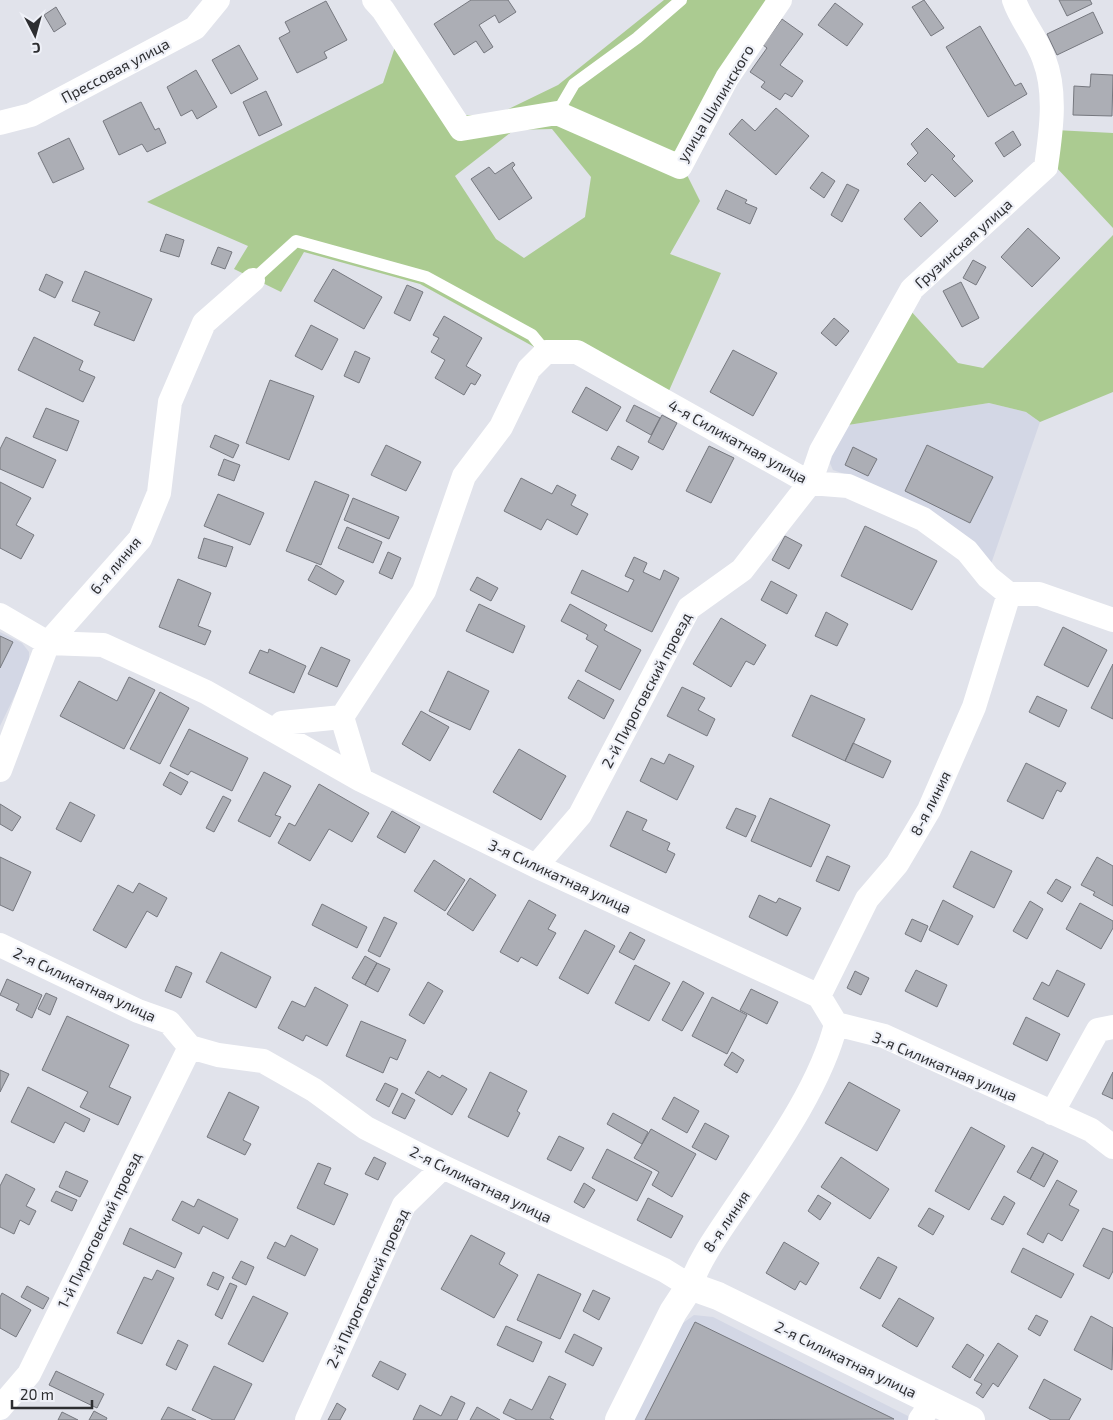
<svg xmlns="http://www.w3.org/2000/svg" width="1113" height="1420" font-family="'Exo 2',sans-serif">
<rect width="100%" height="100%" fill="#e1e3eb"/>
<path fill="#d3d7e5" d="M989,403l37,9 14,10 -49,142 -138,-87 -20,-7 -4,-9 19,-36z
M0,632l22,11 7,9v14l-29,60z
M694,1315l19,2 195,99 2,4h-279l48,-94z"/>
<path fill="#abcb91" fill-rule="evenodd" d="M664,0h125l-55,81 -47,94 13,26 -30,53 51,19 -53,120 -90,-48 -19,-5 -23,8 -116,-64 -116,-32 -23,40 -47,-23 14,-23 -101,-44 236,-119 12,-36 65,68 34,1 64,-31zM552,129l39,48 -6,40 -61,41 -28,-19 -41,-63 59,-46z
M1055,130l58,3v95l-58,-62z
M1113,235v157l-73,30 -14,-10 -37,-9 -141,22 62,-115 48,53 25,5z"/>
<path fill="#acaeb5" stroke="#76787f" d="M471,0h37l8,12 -17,11 -4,-8 -16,10 14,22 -9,6 -8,-12 -22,14 -20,-31z
M924,0l20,28 -13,8 -19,-29z
M1059,0h31l2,4 -25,12z
M326,1l21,39 -23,12 3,6 -30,15 -18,-35 11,-6 -5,-10z
M835,3l28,21 -16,22 -29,-21z
M56,7l10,17 -12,8 -10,-17z
M1093,12l10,21 -46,22 -10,-21z
M782,19l21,15 -23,31 23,16 -11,16 -7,-4 -5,7 -19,-13 4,-5 -15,-10 17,-24 -4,-3z
M980,26l35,60 6,-3 6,11 -39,23 -42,-70z
M239,45l19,34 -27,15 -19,-34z
M196,70l21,37 -20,12 -5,-9 -11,6 -14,-29z
M1091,74l22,1 -1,41 -39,-1 1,-29 16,1z
M266,91l16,34 -23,11 -16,-34z
M141,102l14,28 4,-2 7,15 -19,9 -5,-8 -23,11 -16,-34z
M776,108l33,28 -33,39 -47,-41 13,-15 13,12z
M927,128l28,28 -3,3 21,22 -18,16 -23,-23 -7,8 -18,-18 11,-11 -7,-9z
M1013,131l8,14 -17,12 -9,-14z
M69,138l15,31 -31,14 -15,-30z
M513,162l2,3 -3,3 20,30 -33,22 -28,-41 18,-12 6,7z
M822,172l13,9 -11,17 -14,-10z
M847,184l12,6 -17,32 -11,-7z
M726,190l21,10 -2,3 12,5 -7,16 -33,-15z
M920,202l18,19 -17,16 -17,-18z
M1028,228l32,30 -28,29 -31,-30z
M166,234l18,6 -5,17 -19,-6z
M218,247l14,5 -7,17 -14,-5z
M973,260l13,7 -10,18 -13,-7z
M333,269l49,28 -18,32 -50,-28z
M85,271l67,28 -18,42 -40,-16 6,-13 -28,-11z
M46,274l17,8 -8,16 -16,-8z
M961,282l18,36 -17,9 -19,-36z
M407,285l16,7 -13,29 -16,-8z
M444,316l38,22 -16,28 15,9 -6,10 -4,-2 -7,12 -29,-17 10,-18 -14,-8 8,-14 -6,-3z
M834,318l15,13 -13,15 -15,-13z
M311,325l27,14 -16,31 -27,-14z
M34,337l49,24 -4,9 16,7 -12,25 -65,-32z
M733,350l44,23 -24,43 -43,-24z
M355,351l15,7 -11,25 -15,-7z
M270,380l44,16 -25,64 -43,-17z
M586,387l35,20 -14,24 -35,-19z
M634,405l26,13 -9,17 -25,-14z
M46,408l33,13 -12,30 -34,-14z
M662,415l15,8 -14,27 -15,-8z
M215,435l24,10 -6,13 -23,-11z
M6,437l50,23 -13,28 -43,-19v-20z
M386,445l35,17 -15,29 -35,-16z
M927,445l66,32 -23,46 -65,-32z
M618,446l21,11 -7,13 -21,-11z
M709,446l25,12 -23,45 -25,-12z
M853,447l24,12 -9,17 -23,-11z
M224,459l16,6 -6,16 -16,-6z
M521,478l31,16 5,-9 19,10 -5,10 17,9 -11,21 -30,-16 -6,11 -37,-19z
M315,481l34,14 -28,70 -35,-14z
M0,482l31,16 -15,27 18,10 -13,24 -21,-11z
M218,494l46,19 -14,32 -46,-19z
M353,498l46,19 -10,22 -45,-19z
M865,526l72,35 -25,49 -71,-34z
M347,527l35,15 -9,21 -35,-15z
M785,536l17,9 -13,24 -17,-9z
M204,538l29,9 -7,20 -28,-9z
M388,552l13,6 -9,21 -13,-6z
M634,557l13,6 -4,9 17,8 4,-10 15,8 -27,54 -81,-39 11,-23 46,22 6,-12 -9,-4z
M316,565l28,16 -8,14 -28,-15z
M477,577l21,11 -7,13 -21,-11z
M178,579l33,14 -13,33 13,5 -6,14 -46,-18z
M771,581l26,14 -10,19 -26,-14z
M479,604l46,22 -12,27 -47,-22z
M570,604l37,21 -3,5 37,20 -21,40 -35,-19 13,-25 -12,-7 2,-4 -27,-14z
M826,612l22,12 -11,22 -22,-10z
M721,618l45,27 -12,20 -8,-4 -15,26 -38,-23z
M1063,627l44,23 -19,37 -44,-22z
M0,636l13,6 -13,26z
M321,647l29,13 -13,27 -29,-13z
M269,649l37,17 -12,27 -45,-20 11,-23 8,3z
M1113,664v55l-22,-11z
M448,671l41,20 -19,39 -41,-19z
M129,677l26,13 -31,59 -64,-33 19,-35 38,20z
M578,680l36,20 -10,19 -36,-21z
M682,687l23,11 -7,12 17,9 -8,17 -40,-20z
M160,692l29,16 -29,56 -30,-15z
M811,695l54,24 -20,42 -53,-25z
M1037,696l30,14 -8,17 -30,-15z
M421,711l28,16 -19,34 -28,-17z
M189,729l59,29 -16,33 -41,-20 -3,4 -18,-9z
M853,743l38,18 -8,17 -38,-17z
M519,749l47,27 -25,44 -48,-28z
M669,754l25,12 -17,34 -37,-19 11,-23 13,6z
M1026,763l40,20 -5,9 -4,-2 -14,29 -36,-18z
M170,772l18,10 -7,13 -18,-10z
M264,772l27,14 -16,29 6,2 -11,20 -32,-16z
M319,784l50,29 -17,29 -23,-13 -19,32 -32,-18 11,-20 6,3z
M223,796l8,4 -17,32 -8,-4z
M770,798l60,27 -19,42 -60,-26z
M70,802l25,13 -14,27 -25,-13z
M0,804l21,13 -9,14 -12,-7z
M736,808l20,8 -10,21 -20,-9z
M392,811l28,16 -15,26 -28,-16z
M627,811l20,9 -5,10 28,13 -3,7 8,4 -9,19 -56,-27z
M971,851l41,20 -18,37 -41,-21z
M827,856l23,10 -11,25 -23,-10z
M0,857l31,15 -18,39 -13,-6z
M1097,857l16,9v40l-20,-11 2,-3 -14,-7z
M434,860l31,20 -20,31 -31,-20z
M470,878l26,17 -23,36 -26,-17z
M1056,879l15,8 -9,15 -15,-9z
M139,883l28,15 -10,19 -10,-6 -21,37 -33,-18 25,-45 15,8z
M759,895l17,8 3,-5 22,10 -14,28 -38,-19z
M529,900l27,15 -8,14 8,4 -19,33 -16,-9 -3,5 -18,-10z
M943,900l30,16 -15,29 -29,-15z
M1030,901l13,8 -16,30 -14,-8z
M1080,903l33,18v7l-12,21 -35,-20z
M322,904l45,23 -10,21 -45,-23z
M384,917l13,6 -17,34 -12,-6z
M912,919l16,7 -7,16 -16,-8z
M585,930l30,16 -27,48 -29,-16z
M630,932l15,8 -11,20 -15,-8z
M221,952l50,25 -15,31 -50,-26z
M365,956l12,7 -12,22 -13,-7z
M377,963l13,6 -12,23 -13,-7z
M635,965l35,18 -21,38 -34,-18z
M176,966l16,7 -11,25 -16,-7z
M916,970l31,15 -10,22 -32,-16z
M1057,970l28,14 -17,33 -35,-18 9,-17 7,4z
M855,971l14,7 -8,17 -14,-7z
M7,979l35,16 -10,23 -16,-8 3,-6 -19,-9z
M683,981l21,12 -22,38 -20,-11z
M428,982l15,9 -19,33 -15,-9z
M315,987l33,18 -21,41 -21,-11 -3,6 -25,-13 14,-27 13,6z
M751,989l27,13 -11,22 -27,-14z
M46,993l11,5 -7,17 -12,-6z
M712,997l35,18 -20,39 -35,-18z
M67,1016l62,29 -20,42 22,10 -13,28 -38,-18 8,-15 -46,-22z
M1026,1017l34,17 -13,27 -34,-17z
M361,1021l45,19 -9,20 -7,-3 -7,16 -37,-17z
M732,1052l12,8 -7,13 -13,-8z
M0,1070l9,4 -9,18z
M428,1071l12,7 2,-3 25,14 -15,26 -37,-22z
M490,1072l37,19 -10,20 3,2 -12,24 -40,-20z
M1113,1072v27l-11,-5z
M849,1082l51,28 -23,41 -52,-28z
M385,1083l13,6 -9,18 -13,-7z
M28,1087l62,32 -6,13 -19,-10 -11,21 -43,-21z
M229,1092l30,15 -16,33 8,4 -6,11 -38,-18z
M402,1093l13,7 -10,19 -13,-6z
M674,1097l25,14 -12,22 -25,-14z
M613,1113l35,19 -6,12 -35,-20z
M705,1123l24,13 -13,24 -24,-13z
M971,1127l34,19 -36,64 -34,-19z
M651,1129l45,25 -24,43 -20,-12 7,-13 -25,-14z
M559,1136l25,12 -13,23 -24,-12z
M1032,1147l12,6 -14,26 -13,-7z
M607,1149l45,23 -15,29 -45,-23z
M1044,1153l14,8 -14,26 -14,-8z
M374,1157l12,6 -8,17 -13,-6z
M841,1157l48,32 -19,30 -49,-32z
M318,1163l13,5 -7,16 24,10 -14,31 -37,-17z
M66,1171l22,10 -8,16 -21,-10z
M6,1174l29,15 -9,17 10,5 -7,14 -9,-5 -6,14 -14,-7v-41z
M1057,1180l20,11 -8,14 10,5 -17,31 -14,-8 -5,10 -16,-9z
M584,1183l11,7 -11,18 -10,-6z
M56,1191l21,9 -5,11 -21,-10z
M818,1195l13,8 -11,17 -12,-9z
M1004,1196l11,7 -12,22 -12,-6z
M648,1198l35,18 -12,22 -34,-18z
M198,1199l40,20 -10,20 -25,-13 -4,8 -27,-14 10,-19 12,6z
M929,1208l15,8 -11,19 -15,-9z
M130,1228l52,25 -7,15 -52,-24z
M1103,1228l10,4v39l-4,8 -26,-13z
M291,1235l27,14 -13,27 -38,-18 8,-16 10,5z
M471,1235l34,18 -6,11 19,11 -24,43 -53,-29z
M784,1242l35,21 -13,22 -6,-4 -5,9 -29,-17z
M1023,1248l51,26 -13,24 -50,-26z
M878,1257l19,10 -17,32 -20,-11z
M241,1261l13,6 -8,18 -14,-7z
M157,1270l17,8 -32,66 -25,-11 27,-56 8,3z
M213,1272l11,5 -6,13 -11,-5z
M538,1274l43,20 -21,45 -43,-19z
M230,1283l7,3 -15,33 -7,-4z
M27,1286l22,12 -6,11 -22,-12z
M593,1290l17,8 -11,22 -16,-9z
M2,1293l29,17 -15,27 -16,-9v-31z
M253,1296l35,17 -25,49 -35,-18z
M899,1298l35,20 -17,29 -35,-21z
M1036,1315l12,6 -8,15 -12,-7z
M1091,1316l22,12 -1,42 -38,-20z
M695,1322l199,97 -249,1z
M506,1326l36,16 -9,20 -36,-17z
M574,1334l28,14 -9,18 -28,-14z
M178,1340l10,5 -12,25 -10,-5z
M998,1343l20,13 -20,31 -5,-4 -10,15 -7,-5 6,-9 -8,-4z
M967,1344l17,11 -14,23 -18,-11z
M380,1361l26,13 -8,16 -26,-14z
M214,1366l38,18 -18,36h-21l-21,-10z
M56,1371l48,23 -7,14 -48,-23z
M549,1376l17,8 -16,34 4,2h-37l-14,-7 7,-14 22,11z
M1044,1379l37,20 -12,21h-18l-22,-12z
M451,1396l14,7 -8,17h-44l7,-15 21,11z
M337,1403l9,6 -6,11h-12z
M168,1407l28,13h-35z
M477,1407l23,13h-30z
M94,1411l13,7 -1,2h-17z
M62,1412l16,8h-20z"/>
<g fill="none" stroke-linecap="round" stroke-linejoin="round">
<path stroke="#fff" stroke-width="12" d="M557,113l17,-29 63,-46 44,-38
M253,280l43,-39 130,36 106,58 14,17"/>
<path stroke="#fff" stroke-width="24" d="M374,0l9,10 78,119 96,-16 123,54 47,-89 53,-78
M0,123l31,-8 164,-87 23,-28
M0,615l48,28 55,2 103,47 155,88 175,86 283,130 17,28 48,12 207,94 22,17
M275,731l7,-8 60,-6
M0,770l48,-127 92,-104 19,-46 11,-91 34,-79 49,-43
M361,780l-19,-63 82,-126 40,-115 37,-49 28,-58 17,-17h31l233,131 38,3 75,33 44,32 21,26 21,17h30l74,26
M536,866l44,-51 109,-207 53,-38 68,-87 11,-32 91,-162 134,-122c5,-35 11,-75 -2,-108 -7,-21 -23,-38 -30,-59
M0,945l138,66 31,11 21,25 28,8 45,6 51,29 52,38 77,39 221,103 26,16c11,-30 30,-55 48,-82 35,-52 83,-119 98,-180
M819,996l48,-97 30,-35 32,-54 45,-103 35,-113
M1052,1113l46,-83 15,-3
M0,1408l29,-34 161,-327
M307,1420l97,-215 39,-38
M920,1420l13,-19"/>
<path stroke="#fff" stroke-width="28" d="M619,1420l54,-108 17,-26 28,10 253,124"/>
</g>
<g text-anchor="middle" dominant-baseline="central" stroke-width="4.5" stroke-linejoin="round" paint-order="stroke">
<g font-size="15" fill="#2d2e31" stroke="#eff1f8">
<text transform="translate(115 70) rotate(-28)">Прессовая улица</text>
<text transform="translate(715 103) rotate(-59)">улица Шилинского</text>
<text transform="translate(963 243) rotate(-42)">Грузинская улица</text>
<text transform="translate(738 441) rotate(29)">4-я Силикатная улица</text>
<text transform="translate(115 565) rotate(-50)">6-я линия</text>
<text transform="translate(646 690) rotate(-62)">2-й Пироговский проезд</text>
<text transform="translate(930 803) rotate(-63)">8-я линия</text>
<text transform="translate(560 876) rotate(25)">3-я Силикатная улица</text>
<text transform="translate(85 984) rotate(25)">2-я Силикатная улица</text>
<text transform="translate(945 1066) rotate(23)">3-я Силикатная улица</text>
<text transform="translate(481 1184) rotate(26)">2-я Силикатная улица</text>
<text transform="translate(726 1221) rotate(-56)">8-я линия</text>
<text transform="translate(99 1230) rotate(-64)">1-й Пироговский проезд</text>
<text transform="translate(367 1288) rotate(-65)">2-й Пироговский проезд</text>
<text transform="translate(846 1359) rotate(26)">2-я Силикатная улица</text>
</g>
</g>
<g transform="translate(35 35) rotate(174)" stroke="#eff1f8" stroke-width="4" paint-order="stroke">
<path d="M0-4L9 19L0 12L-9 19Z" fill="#2d2e31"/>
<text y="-8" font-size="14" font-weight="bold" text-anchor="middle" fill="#2d2e31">С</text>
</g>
<path d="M12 1400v8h80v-8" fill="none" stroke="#2d2e31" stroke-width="2.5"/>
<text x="20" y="1400" font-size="15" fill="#2d2e31" stroke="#eff1f8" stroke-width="4" paint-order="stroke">20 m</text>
</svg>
